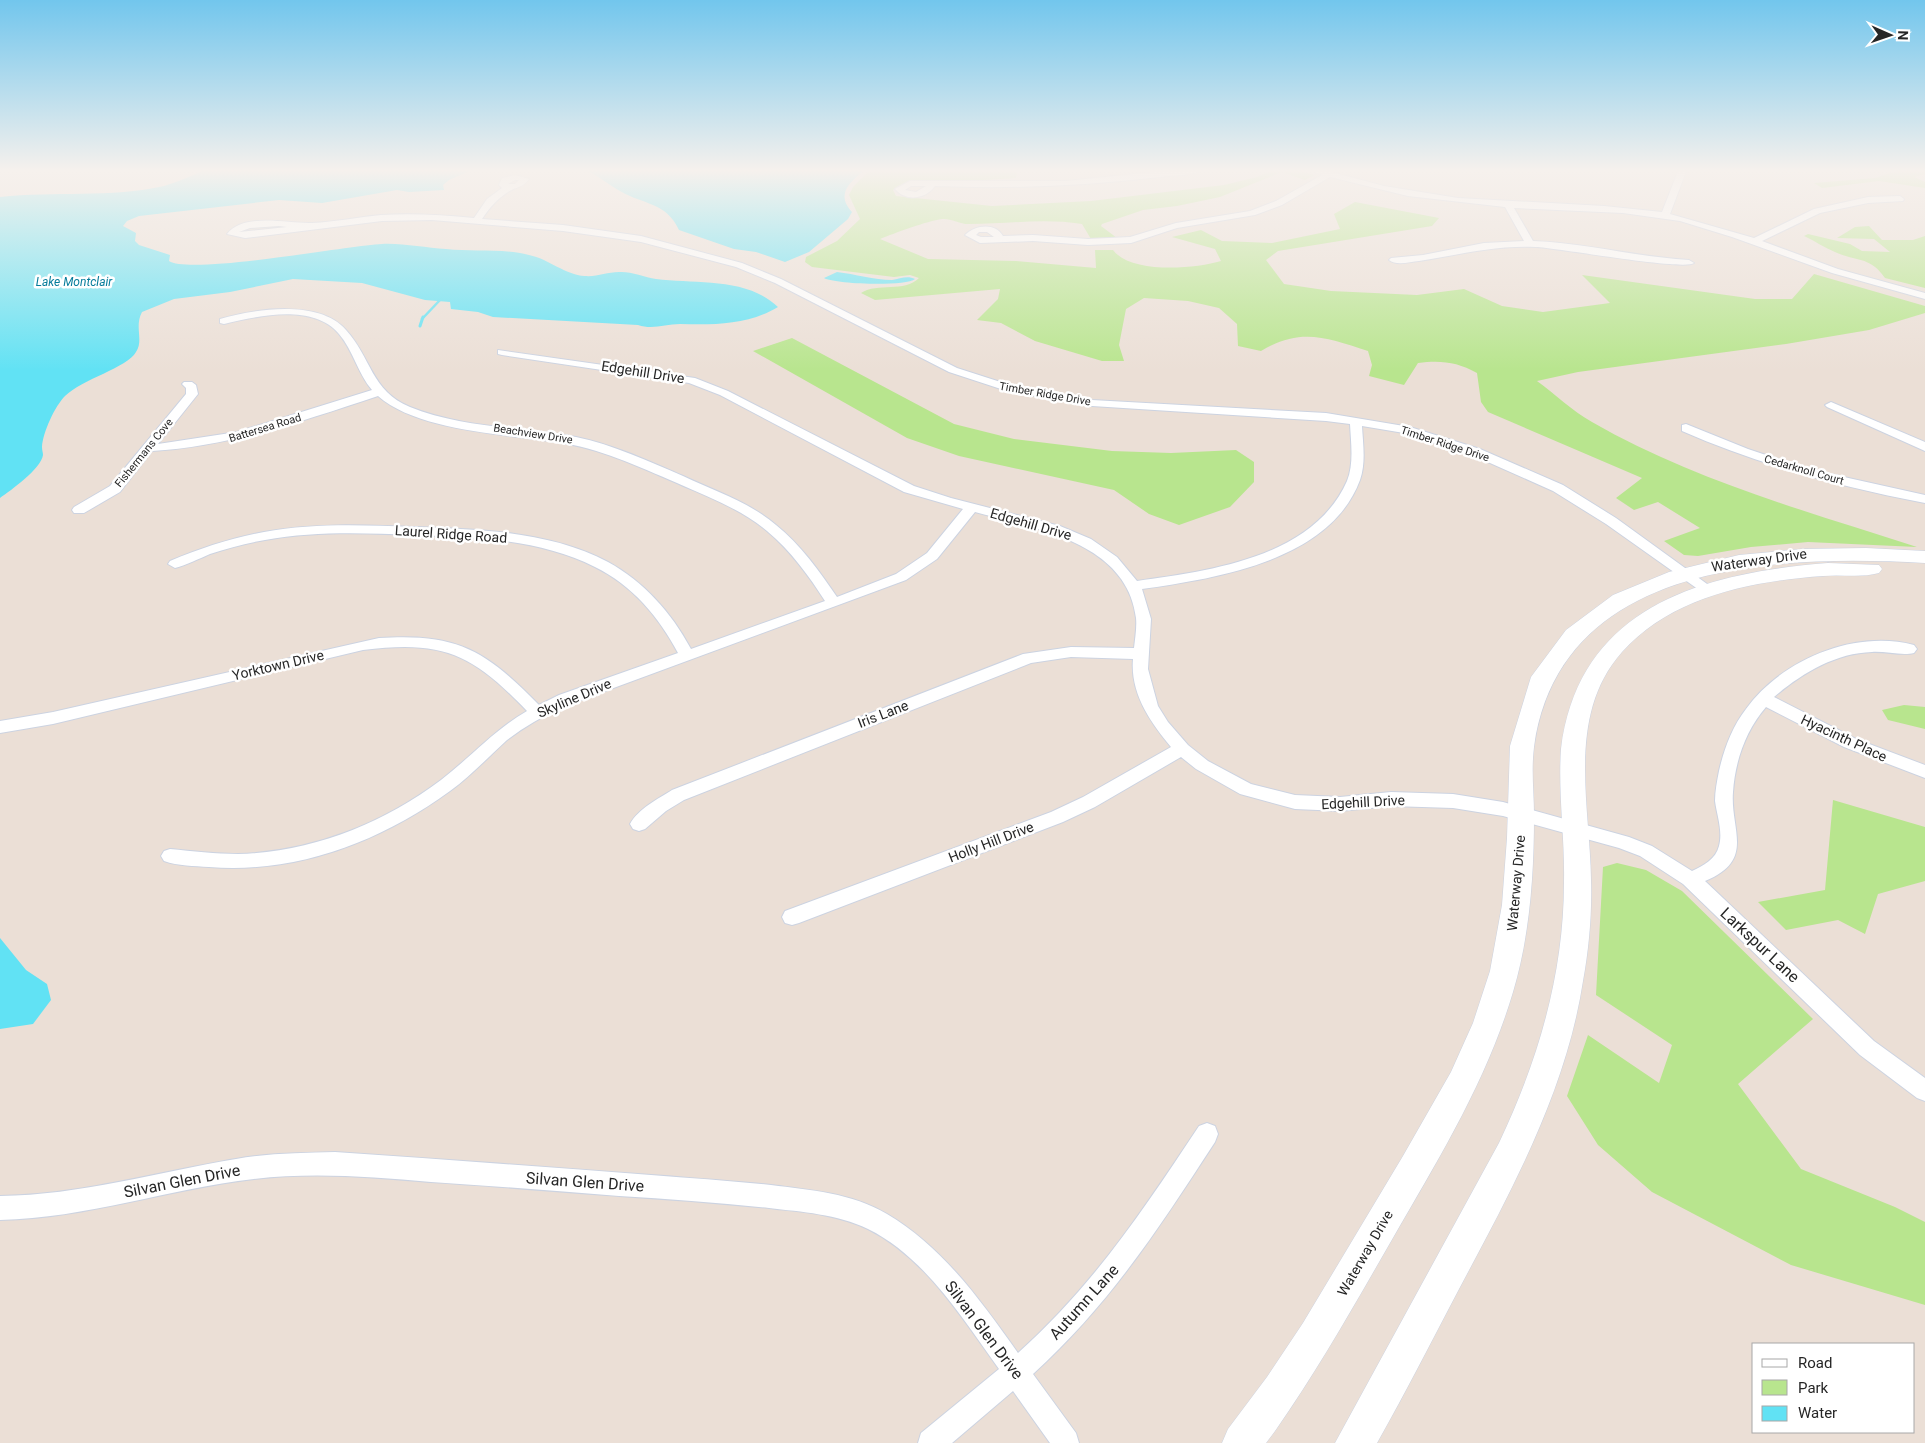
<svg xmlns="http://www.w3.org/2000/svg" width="1925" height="1443" font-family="Roboto,sans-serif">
<rect width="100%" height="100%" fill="#ebdfd6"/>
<path fill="#b8e58e" d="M871,169h184l-38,2 -1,7 -33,2v4c-22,-1 -75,-11 -90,6l3,6 96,10 99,-5 133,-16 33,-8 18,-8h20l19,6 -9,5 -23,-8 -62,25 -43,9 -34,4 -41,14 -1,2 16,12 -26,1 -9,-15c-38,-6 -76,0 -114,0 -8,0 -18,-6 -26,-5 -15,2 -47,14 -62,20l48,20 88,2 80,7 -1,-18h18c18,24 81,19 108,11l-6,-12 -43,-12 29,-7 21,11 50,2 68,-14 -6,-15 21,-12 84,16 -7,8 -154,25 -12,9 18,24 47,7 86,4 47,-6 38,17 41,6 67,-9 -28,-28 173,24h37l22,-25 111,32v7l-56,17 -83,14 -208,28 -41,9c18,13 35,30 55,41 101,58 214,89 325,125l-109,-5 -57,5 -53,9 -14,-1 -20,-14 36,-13 -42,-26 -24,8 -18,-12 26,-20 -154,-66 -7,-10 -4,-29c-20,-11 -36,-13 -59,-10l-14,22 -35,-9 3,-11 -4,-14c-41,-13 -67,-24 -107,0l-23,-5 -1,-22 -18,-16 -31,-7 -44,-3 -18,11 -7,36 5,16h-22l-67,-20 -34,-18 -24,-3 21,-21 2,-10 -125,11 -14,-7c17,-11 43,0 58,-15l-9,-3 -16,2 -82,-10 -7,-5 1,-5 31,-16 23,-22 -11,-24 4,-8z
M1902,169h23v5l-11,3 11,5v6l-46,-7 -57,7 -8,-5 61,-5z
M1869,226l13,14h31l12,-4v52l-40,-10c-15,-22 -28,-16 -50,-26 -10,-4 -20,-11 -31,-16l4,-2 42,10 12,7 28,1 -16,-13 -37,-1 18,-11z
M792,338l162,86 60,15 98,12 59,2 65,-3 18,12v20l-24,25 -51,18 -30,-11 -35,-24 -155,-34 -52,-18 -154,-87z
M1904,705l21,2v22l-37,-9 -6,-10z
M1833,800l92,27v54l-47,13 -13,40 -27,-14 -52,10 -28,-28 67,-12z
M1617,863l29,7 36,21 131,128 -75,65 63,85 94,38 30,15v83l-134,-40 -139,-73 -54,-47 -31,-49 21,-61 71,48 13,-38 -76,-50 7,-128z"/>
<path fill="#61e2f4" d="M207,169h267l-25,11 -6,5 1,5 -35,2 -12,-2 -75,13 -43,-3 -140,16 -12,5 -4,5 13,7 -1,8 4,4 31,10 -1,6c22,14 176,-15 213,-17 21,-1 43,4 64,5 27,3 56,-1 83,6 20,4 36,20 56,21 12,1 22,-4 34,-4 11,-1 25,5 37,7 40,5 91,-2 122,28 -30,18 -64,18 -98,17 -15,0 -27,6 -42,1l-145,-8 -15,-5 -27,-3 -1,-7 -25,-2 -63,-17 -69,-4 -63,13 -56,7 -32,13c-8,15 2,28 -6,40 -9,16 -54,27 -71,44 -10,10 -22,36 -23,51 0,3 1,6 1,8 -2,14 -32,35 -43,43v-301c54,-6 111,1 164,-11 14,-4 29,-11 43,-17z
M584,169h117l29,2 22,-2h115c-17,12 -32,25 -15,43l-4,7 -39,33 -24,10 -29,-10 -22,-3 -55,-19c-13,-28 -35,-25 -59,-39 -11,-6 -24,-17 -36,-22z
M837,272c18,2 37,8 55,8 8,-1 15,-5 23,-1 -10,8 -81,5 -91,-1z
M0,938l26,32 21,14 4,16 -18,24 -33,5z"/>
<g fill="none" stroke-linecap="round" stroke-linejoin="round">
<path stroke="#61e2f4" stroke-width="2.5" d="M422,319l18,-19"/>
<path stroke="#61e2f4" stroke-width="3" d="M420,326l3,-9"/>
<g stroke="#ccd3e1" stroke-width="2">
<path id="minor" d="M1183,169h21c-10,7 -32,6 -44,8 -75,9 -150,12 -225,9 -9,13 -29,16 -40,3l15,-8h156zM911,186h15l-10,6 -11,-2z
M1308,169h12l64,17 74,12 146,8 58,6 17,-43h8l-17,45 84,24 60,-29 54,-12 32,-1 4,3 -1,2 -35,2 -48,10 -58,28 76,28 87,24v6l-93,-26 -100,-36 -52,-16 -57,-8 -109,-5 19,33c53,2 104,16 156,19l5,3c-10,8 -135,-15 -158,-16 -43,-2 -76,8 -117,14 -9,1 -23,5 -30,-1l2,-2 32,-3 61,-12 40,-2 -19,-34 -97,-11 -78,-19 -48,28 -27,10 -78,13 -46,15 -43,2 -55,-4 -53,2 -15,-8c10,-10 30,-13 38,1l30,-1 55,4 42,-2 46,-14 74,-12 26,-10 46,-26zM979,232h8l7,5h-13l-5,-2z
M515,175l14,4c-8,10 -12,7 -21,13 -11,7 -18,15 -26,27l81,6 78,11 101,27 39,16 176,89 56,18 79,14 234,13 84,14 70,22 83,36 53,33 98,71 -2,3h-10l-96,-68 -53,-33 -81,-36 -68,-22 -42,-7c1,18 4,37 -2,54 -30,81 -143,98 -218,109l9,30 -3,50 10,37 10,16 20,23 20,16 43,23 44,11 45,2 51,-5 62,2 50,8 126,35 23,9 40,25c11,-5 24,-12 27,-25 4,-15 -2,-30 -4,-45 0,-10 2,-20 4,-30 5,-22 13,-44 27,-62 35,-49 109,-80 168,-64l3,4 -3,4c-12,3 -29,-2 -42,-1 -37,1 -71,22 -98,45l82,42 69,26v13l-81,-31 -78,-40c-20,23 -31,54 -33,85 -3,38 23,68 -28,89l169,160 51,37v23l-8,-3 -57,-43 -177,-171 -43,-28 -21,-8 -116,-32 -50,-8 -62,-2 -51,5 -45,-2 -55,-15 -44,-25 -15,-12 -86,50 -32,15 -264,101 -7,2 -7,-2 -3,-6 3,-6 266,-99 32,-15 88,-50c-21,-25 -41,-54 -38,-88l-62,-2 -40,6 -347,137 -18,11 -21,18 -6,2 -6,-2 -3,-5c8,-15 28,-25 42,-34l351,-136 48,-7 63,1c1,-9 3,-21 2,-30 -9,-76 -102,-90 -161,-106l-38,47 -31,21 -344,127c-19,9 -38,20 -55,33 -19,17 -36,36 -57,51 -70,51 -154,83 -241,76 -15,-1 -31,-1 -45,-6l-3,-5 3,-5 6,-2c23,2 45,5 68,5 74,-2 144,-30 203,-74 30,-23 53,-50 86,-69 -55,-57 -83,-71 -164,-61l-310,74 -53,9v-12l53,-9 326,-74c79,-5 106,12 160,67l20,-10 119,-42c-19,-36 -46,-68 -83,-86 -56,-28 -121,-30 -182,-32 -49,-2 -99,-4 -148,5 -18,3 -37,8 -55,14 -12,5 -23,11 -35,14l-7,-4 2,-3c31,-13 61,-23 94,-29 48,-9 99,-7 148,-5 64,2 138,4 196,35 36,20 63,50 83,87l134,-48c-16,-25 -34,-50 -58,-70 -26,-22 -59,-34 -90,-48 -40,-17 -77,-35 -121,-41 -52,-8 -138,-11 -178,-46 -75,25 -148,50 -226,55l-32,41 -36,21h-10l-2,-3 2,-3 36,-21 76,-92v-6l-4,-4 2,-2h8l4,3 2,9 -40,50 79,-12 135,-42c-14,-16 -19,-40 -33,-56 -26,-31 -82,-18 -115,-10l-4,-1v-4c35,-10 99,-20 126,11 25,27 25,61 64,77 52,21 111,20 166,30 38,8 72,24 107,39 32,15 66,26 93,49 25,20 43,46 61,72l59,-23 31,-21 36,-44 -59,-17 -184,-97 -31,-12 -187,-28 -4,-1v-4l197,28 33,13 186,95 37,12 109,28 31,13 26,18 20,24c72,-10 176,-23 210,-100 7,-17 4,-38 3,-57l-24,-3 -234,-15 -85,-15 -58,-19 -174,-89 -39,-16 -95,-25 -78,-11 -131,-11 -50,1 -137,17 -18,-4c17,-22 62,-10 85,-11 23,-1 46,-6 69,-8 31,-2 62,0 93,3l13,-19 15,-11 -3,-3 3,-7zM515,180h4l-4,4h-7zM279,226l8,1 -48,5 11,-4z
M1831,402l94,40v9l-98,-44 -2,-2z
M1686,424l62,25 60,20 117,26v8c-84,-16 -165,-38 -243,-72v-6z
M1207,1123l8,3 3,8 -3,8c-56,86 -105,162 -182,232l43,59 3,10h-29l-37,-52 -61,52h-34l3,-10 78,-64c-36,-50 -74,-112 -131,-140 -31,-15 -66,-17 -99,-21 -50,-5 -100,-9 -150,-12 -63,-5 -125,-10 -188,-14 -59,-5 -117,-10 -177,-3 -86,10 -167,39 -254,41v-24c81,-1 157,-24 236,-37 33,-6 66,-6 99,-7 105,7 211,15 316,23 40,3 80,6 120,10 39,5 81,8 116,29 56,33 94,87 131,139 75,-67 126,-144 181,-227z"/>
</g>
<g stroke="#ccd3e1" stroke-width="1">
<path id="secondary" d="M1866,548l59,3v12c-147,-8 -365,-3 -391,184 -3,23 0,46 0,68 0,59 -4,120 -21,177 -26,88 -74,166 -119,244 -38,66 -75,132 -119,195l-9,12h-44l6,-14 39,-52 36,-54 100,-167 48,-84 22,-49 17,-52 12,-66 5,-67 3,-92 21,-69 35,-47 47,-35 56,-23 70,-17 64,-6z
M1828,563l51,2 3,4 -3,4c-18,5 -37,1 -56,3 -71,5 -151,20 -201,76 -56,63 -32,152 -31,228 1,34 -2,68 -8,101 -17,111 -72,210 -124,308 -27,51 -53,103 -82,154h-42l164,-300c39,-82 65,-169 65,-261 1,-44 -6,-88 -3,-133 18,-144 143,-176 267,-186z"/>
</g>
<use href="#minor" fill="#fff" fill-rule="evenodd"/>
<use href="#secondary" fill="#fff" fill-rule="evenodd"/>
</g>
<linearGradient id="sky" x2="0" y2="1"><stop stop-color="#72c6ed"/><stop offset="0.46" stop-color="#f6f1ed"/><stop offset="1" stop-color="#f6f1ed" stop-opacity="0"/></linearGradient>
<rect width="1925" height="371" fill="url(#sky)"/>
<g text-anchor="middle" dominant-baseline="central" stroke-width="5" stroke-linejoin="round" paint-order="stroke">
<g font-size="11" fill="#262626" stroke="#fff">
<text transform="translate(1045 394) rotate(10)">Timber Ridge Drive</text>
<text transform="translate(265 428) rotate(-17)">Battersea Road</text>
<text transform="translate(533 434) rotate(9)">Beachview Drive</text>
<text transform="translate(1445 444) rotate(18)">Timber Ridge Drive</text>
<text transform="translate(144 453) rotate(-51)">Fishermans Cove</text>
<text transform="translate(1804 470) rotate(16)">Cedarknoll Court</text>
</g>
<g font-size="12" font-style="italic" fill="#067c9b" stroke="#fff">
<text x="74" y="282">Lake Montclair</text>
</g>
<g font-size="14" fill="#262626" stroke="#fff">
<text transform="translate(643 372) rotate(9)">Edgehill Drive</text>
<text transform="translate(1031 524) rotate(16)">Edgehill Drive</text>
<text transform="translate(451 534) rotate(4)">Laurel Ridge Road</text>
<text transform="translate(1759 560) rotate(-8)">Waterway Drive</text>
<text transform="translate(278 665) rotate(-13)">Yorktown Drive</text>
<text transform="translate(574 698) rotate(-23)">Skyline Drive</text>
<text transform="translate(883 714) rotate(-21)">Iris Lane</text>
<text transform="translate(1844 738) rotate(25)">Hyacinth Place</text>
<text transform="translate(1363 802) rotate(-3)">Edgehill Drive</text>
<text transform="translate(991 842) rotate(-21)">Holly Hill Drive</text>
<text transform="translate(1516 883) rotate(-85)">Waterway Drive</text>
<text transform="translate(1365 1253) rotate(-60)">Waterway Drive</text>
</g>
<g font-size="16" fill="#262626" stroke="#fff">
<text transform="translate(1760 945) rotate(43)">Larkspur Lane</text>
<text transform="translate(182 1181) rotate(-11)">Silvan Glen Drive</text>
<text transform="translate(585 1182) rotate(4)">Silvan Glen Drive</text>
<text transform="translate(1084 1302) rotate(-48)">Autumn Lane</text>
<text transform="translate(984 1330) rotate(53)">Silvan Glen Drive</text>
</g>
</g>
<rect x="1752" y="1343" width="162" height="90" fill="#ffffff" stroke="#a8a8a8"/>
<rect x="1762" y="1359" width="25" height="8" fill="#ffffff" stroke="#a8a8a8"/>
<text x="1798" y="1368" font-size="15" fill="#262626">Road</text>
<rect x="1762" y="1380" width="25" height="15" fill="#b8e58e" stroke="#a8a8a8"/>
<text x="1798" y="1393" font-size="15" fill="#262626">Park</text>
<rect x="1762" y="1406" width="25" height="15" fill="#61e2f4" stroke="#a8a8a8"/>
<text x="1798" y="1418" font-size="15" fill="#262626">Water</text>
<g transform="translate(1890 35) rotate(92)" stroke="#ffffff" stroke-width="4" paint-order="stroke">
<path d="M0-4L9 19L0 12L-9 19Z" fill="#262626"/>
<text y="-8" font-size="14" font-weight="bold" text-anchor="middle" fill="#262626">N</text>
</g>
</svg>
